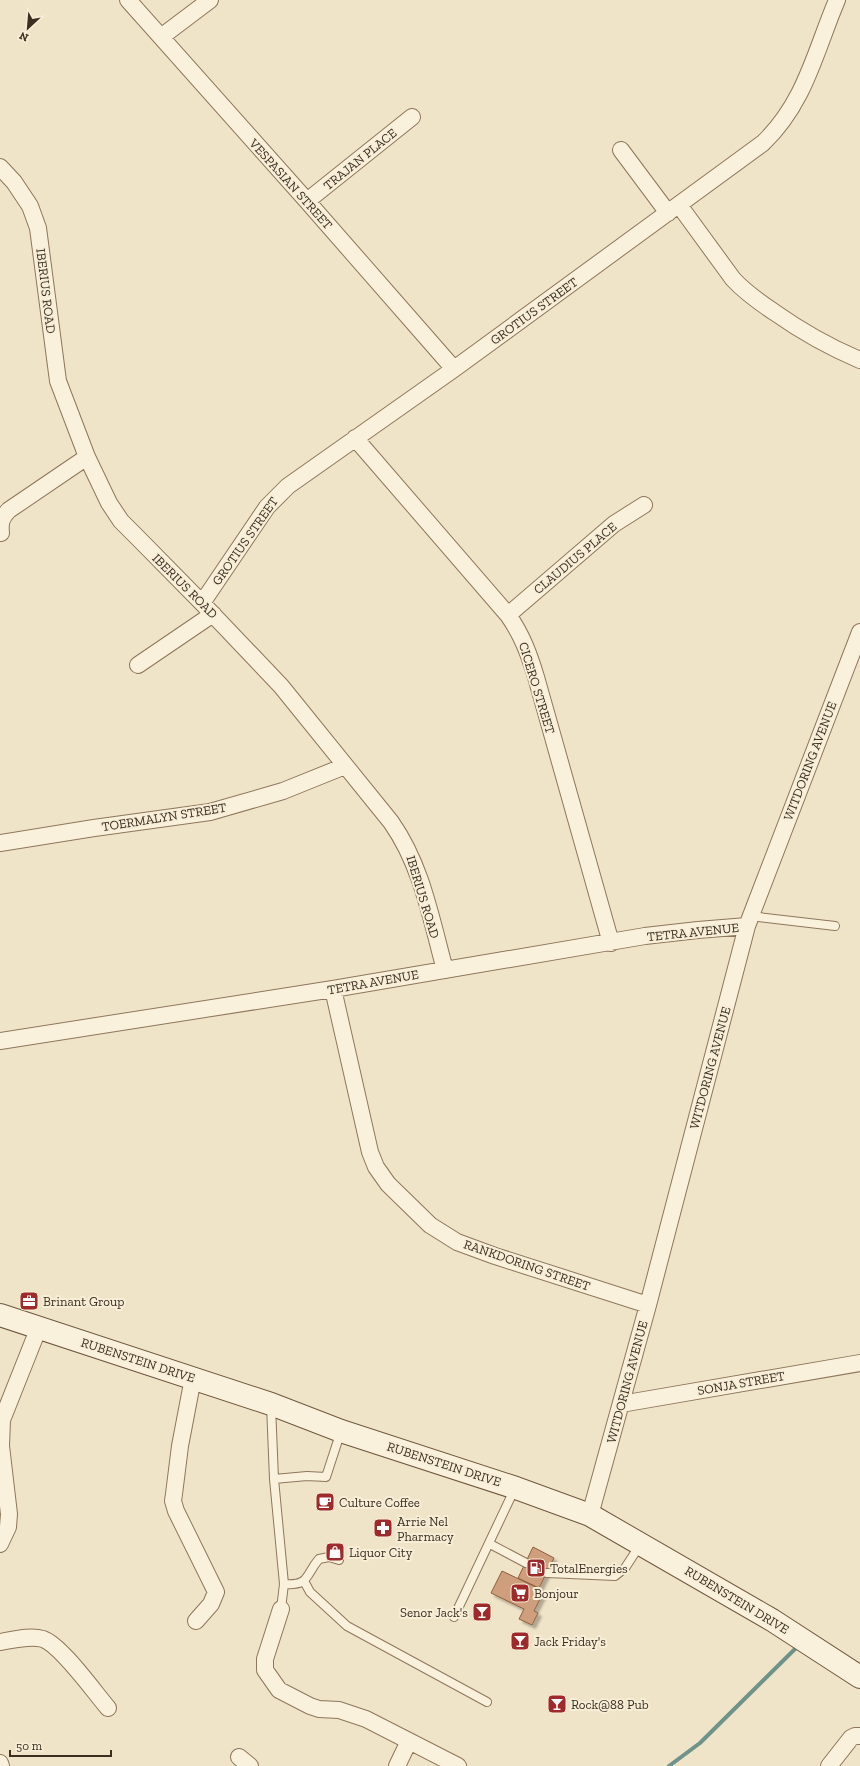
<svg xmlns="http://www.w3.org/2000/svg" width="860" height="1766" font-family="'Zilla Slab',serif">
<defs>
<filter id="shadow"><feDropShadow dx="3.5" dy="3.5" stdDeviation="1" flood-color="#0004"/></filter>
</defs>
<rect width="100%" height="100%" fill="#f0e4c8"/>
<g fill="none" stroke-linecap="round" stroke-linejoin="round">
<path stroke="#6f938a" stroke-width="4" d="M669,1766l31,-23 99,-98"/>
</g>
<path fill="#cf9f7d" stroke="#8d5f41" filter="url(#shadow)" d="M533,1547l21,11 -15,30 -21,-10z
M502,1571l42,20 -10,20 4,2 -6,12 -13,-6 5,-10 -33,-16z"/>
<g fill="none" stroke-linecap="round" stroke-linejoin="round">
<g stroke="#8d765c" stroke-width="10">
<path id="lane" d="M750,916l85,10
M271,1405l3,74 10,105c26,2 21,-9 35,-25l10,-2 10,3
M274,1479l33,-3 19,1 15,-46
M490,1544l36,19
M547,1573l68,3 10,-8 15,-23
M304,1581l6,11 37,34 140,76
M281,1609l3,-25
M454,1617l61,-129"/>
</g>
<g stroke="#8d765c" stroke-width="18">
<path id="street" d="M128,0l179,201 147,168
M161,37l49,-37
M621,150l47,63
M0,167l14,15 16,24 8,22 20,153 29,76 22,46 12,18 15,15 66,67 79,83 110,136c31,44 40,97 54,148
M307,201l105,-84
M679,205l54,74c12,13 26,23 41,33 27,19 55,35 86,48
M355,438l153,177c14,20 21,39 28,62l75,266
M1,533c-1,-10 0,-15 8,-23l78,-53
M202,603l65,-96 21,-21 166,-117 309,-226c42,-40 52,-91 74,-143
M508,615l106,-91 30,-19
M138,665l75,-51
M0,843l94,-15 116,-16 73,-21 62,-25
M333,989l37,163 6,15 12,17 42,41 27,17 38,14 153,49
M0,1041l333,-52 312,-53 53,-6 49,-4
M193,1378l-13,68 -6,48 -1,7 3,10 40,81 -5,12 -15,17
M621,1404l239,-41
M590,1515l58,-210 99,-379 113,-294
M0,1544l8,-17 1,-13 -8,-68 1,-26 37,-93
M281,1609l-16,50v11l14,20 31,16 9,3 20,1 27,9 92,47
M0,1642c13,-2 30,-7 43,-3 18,6 52,54 65,69
M239,1757l11,9
M0,1763l1,3
M397,1766l12,-25
M829,1766l22,-28 4,-2h5"/>
</g>
<g stroke="#6f573f" stroke-width="24">
<path id="secondary" d="M0,1315l271,89 70,27 175,57 74,27 182,105 88,57"/>
</g>
<use href="#lane" stroke="#faf1dc" stroke-width="8"/>
<use href="#street" stroke="#faf1dc" stroke-width="16"/>
<use href="#secondary" stroke="#faf1dc" stroke-width="22"/>
</g>
<defs>
<g id="office-square" transform="scale(1)"><rect x="-9" y="-9" width="18" height="18" rx="4" fill="#9e2a2b" stroke="#f7eed8"/><path d="M-6-3h4V-5.5h4V-3h4V5H-6ZM-1-4.5V-3h2v-1.5ZM-6 0V1H6V0Z" fill="#fff"/></g>
<g id="cafe-square" transform="scale(1)"><rect x="-9" y="-9" width="18" height="18" rx="4" fill="#9e2a2b" stroke="#f7eed8"/><path d="M-5.5-4.5H6V0H3Q3 3.5 0 3.5H-2.5Q-5.5 3.5-5.5 0ZM3-3.2v2h1.7v-2ZM-6 4.5H4V6H-6Z" fill="#fff"/></g>
<g id="pharmacy-square" transform="scale(1)"><rect x="-9" y="-9" width="18" height="18" rx="4" fill="#9e2a2b" stroke="#f7eed8"/><path d="M-2-6h4v4h4v4h-4v4h-4v-4h-4v-4h4Z" fill="#fff"/></g>
<g id="shop-square" transform="scale(1)"><rect x="-9" y="-9" width="18" height="18" rx="4" fill="#9e2a2b" stroke="#f7eed8"/><path d="M-5-2.5h2.3a2.7 3.5 0 0 1 5.4 0H5L5.5 6h-11ZM-1.5-2.5h3a1.5 2.3 0 0 0-3 0Z" fill="#fff"/></g>
<g id="fuel-square" transform="scale(1)"><rect x="-9" y="-9" width="18" height="18" rx="4" fill="#9e2a2b" stroke="#f7eed8"/><path d="M-5.5-6h7V0h2V4h1.3V-2.5L3-4.5l.8-.8L6-3V5H2.5V1h-1V6h-7ZM-4.2-4.7v3.2H.2V-4.7Z" fill="#fff"/></g>
<g id="supermarket-square" transform="scale(1)"><rect x="-9" y="-9" width="18" height="18" rx="4" fill="#9e2a2b" stroke="#f7eed8"/><path d="M-6-5.5h2.5l.6 2H6L4.5 2H-2.5L-4.4-4H-6ZM-1.5 3.2a1.3 1.3 0 1 0 .1 0ZM3 3.2a1.3 1.3 0 1 0 .1 0Z" fill="#fff"/></g>
<g id="bar-square" transform="scale(1)"><rect x="-9" y="-9" width="18" height="18" rx="4" fill="#9e2a2b" stroke="#f7eed8"/><path d="M-6-5H6L.8 .8V4.5H3.5V6h-7V4.5H-.8V.8Z" fill="#fff"/></g>
</defs>
<g fill-rule="evenodd">
<use href="#office-square" x="29" y="1301"/>
<use href="#cafe-square" x="325" y="1502"/>
<use href="#pharmacy-square" x="383" y="1528"/>
<use href="#shop-square" x="335" y="1552"/>
<use href="#fuel-square" x="536" y="1568"/>
<use href="#supermarket-square" x="520" y="1593"/>
<use href="#bar-square" x="482" y="1612"/>
<use href="#bar-square" x="520" y="1641"/>
<use href="#bar-square" x="557" y="1704"/>
</g>
<g text-anchor="middle" dominant-baseline="central" stroke-width="4" stroke-linejoin="round" paint-order="stroke">
<g font-size="13" fill="#3d2e20" stroke="#f7eed8">
<text transform="translate(360 159) rotate(-39)">TRAJAN PLACE</text>
<text transform="translate(291 184) rotate(48)">VESPASIAN STREET</text>
<text transform="translate(46 291) rotate(83)">IBERIUS ROAD</text>
<text transform="translate(534 311) rotate(-36)">GROTIUS STREET</text>
<text transform="translate(245 541) rotate(-55)">GROTIUS STREET</text>
<text transform="translate(575 558) rotate(-40)">CLAUDIUS PLACE</text>
<text transform="translate(185 586) rotate(45)">IBERIUS ROAD</text>
<text transform="translate(537 688) rotate(73)">CICERO STREET</text>
<text transform="translate(810 761) rotate(-69)">WITDORING AVENUE</text>
<text transform="translate(164 817) rotate(-9)">TOERMALYN STREET</text>
<text transform="translate(423 897) rotate(73)">IBERIUS ROAD</text>
<text transform="translate(693 932) rotate(-6)">TETRA AVENUE</text>
<text transform="translate(373 982) rotate(-10)">TETRA AVENUE</text>
<text transform="translate(710 1068) rotate(-75)">WITDORING AVENUE</text>
<text transform="translate(527 1265) rotate(19)">RANKDORING STREET</text>
<text transform="translate(138 1360) rotate(18)">RUBENSTEIN DRIVE</text>
<text transform="translate(627 1382) rotate(-75)">WITDORING AVENUE</text>
<text transform="translate(741 1383) rotate(-10)">SONJA STREET</text>
<text transform="translate(444 1464) rotate(18)">RUBENSTEIN DRIVE</text>
<text transform="translate(737 1600) rotate(31)">RUBENSTEIN DRIVE</text>
</g>
<g font-size="13" fill="#3d2e20" stroke="#f7eed8" text-anchor="start">
<text x="43" y="1301">Brinant Group</text>
<text x="339" y="1502">Culture Coffee</text>
<text x="397" y="1521">Arrie Nel<tspan x="397" dy="15">Pharmacy</tspan></text>
<text x="349" y="1552">Liquor City</text>
<text x="550" y="1568">TotalEnergies</text>
<text x="534" y="1593">Bonjour</text>
<text x="468" y="1612" text-anchor="end">Senor Jack's</text>
<text x="534" y="1641">Jack Friday's</text>
<text x="571" y="1704">Rock@88 Pub</text>
</g>
</g>
<g transform="translate(28 28) rotate(206)" stroke="#f7eed8" stroke-width="3" paint-order="stroke">
<path d="M0-3L7 15L0 10L-7 15Z" fill="#3d2e20"/>
<text y="-6" font-size="11" font-weight="bold" text-anchor="middle" fill="#3d2e20">N</text>
</g>
<path d="M10 1750v6h101v-6" fill="none" stroke="#3d2e20" stroke-width="2"/>
<text x="16" y="1750" font-size="12" fill="#3d2e20" stroke="#f7eed8" stroke-width="3" paint-order="stroke">50 m</text>
</svg>
